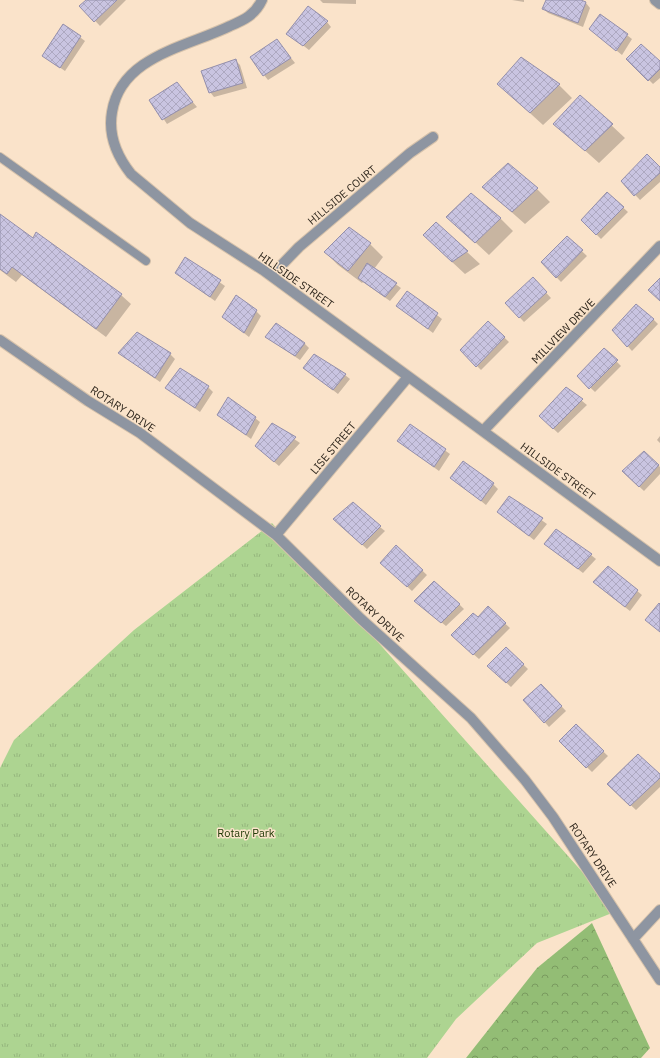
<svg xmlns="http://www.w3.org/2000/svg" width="660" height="1058" font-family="'IBM Plex Sans',sans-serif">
<defs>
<pattern id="forest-crowns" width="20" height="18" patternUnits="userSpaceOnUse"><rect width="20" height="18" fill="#93bd75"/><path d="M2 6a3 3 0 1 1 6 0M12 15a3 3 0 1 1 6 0" fill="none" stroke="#799a5f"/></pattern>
<pattern id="park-tufts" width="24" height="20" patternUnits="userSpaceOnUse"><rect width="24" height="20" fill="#add491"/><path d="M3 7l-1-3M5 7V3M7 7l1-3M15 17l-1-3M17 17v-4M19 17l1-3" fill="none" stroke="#95b67d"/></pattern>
<pattern id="building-cross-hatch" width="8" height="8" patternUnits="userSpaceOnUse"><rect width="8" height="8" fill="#c9c4e1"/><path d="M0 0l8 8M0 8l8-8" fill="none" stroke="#ada8c1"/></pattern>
</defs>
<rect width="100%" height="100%" fill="#fae3ca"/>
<path fill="url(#forest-crowns)" d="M592,923l58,125 -9,10h-175l71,-90z"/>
<path fill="url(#park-tufts)" d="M272,523l345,388 -80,32 -81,76 -29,39h-427v-290l14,-28 120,-110z"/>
<path fill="#0003" d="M87,0h39l-26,26 -19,-20z
M320,0h36v4l-33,-1z
M512,0h12v2z
M547,0h31l8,3 4,5 -7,19 -35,-14 -5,-5z
M601,15l31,24 -10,16 -32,-26z
M327,22l4,5 -22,23 -22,-17z
M64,25l21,16 -20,30 -22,-15z
M277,40l18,23 -27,17 -4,-5z
M521,58l38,27 13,13 -29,27 -45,-41z
M628,59l32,3v16l-7,6z
M236,61l4,4 7,23 -33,9 -4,-5z
M181,88l16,19 -30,17 -16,-24z
M580,96l45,42 -26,25 -44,-39z
M660,168v14l-20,18 -18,-19z
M483,187l54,2 13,13 -25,22z
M607,193l21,19 -27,27 -19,-19z
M0,216l33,23 88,56 10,9 -25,33 -84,-62 -6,7 -16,-12z
M448,217l52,1 13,13 -24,24z
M567,237l20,19 -26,26 -19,-20z
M370,244l13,13 -9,12 27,19 -11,13 -27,-19 -1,1 -24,-18 -13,-13z
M437,248l30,4 13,12 -15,10z
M185,258l40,28 -10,15 -39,-28z
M533,279l18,19 -27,24 -18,-19z
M407,292l35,27 -9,14 -36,-27z
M256,311l5,5 -12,21 -26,-20z
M653,319l5,5 -26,27 -19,-21z
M488,322l21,20 -28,28 -20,-20z
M266,337l39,7 4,4 -9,12z
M604,349l17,17 -26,26 -17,-16z
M119,353l51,1 5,5 -15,23z
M304,368l41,7 5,4 -12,15z
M166,387h42l5,5 -13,20z
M566,388l21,17 -29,28 -13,-12z
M229,398l31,24 -9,17 -33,-24z
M272,424l28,19 -21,23 -18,-15z
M410,425l40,29 -11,17 -41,-30z
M660,436v7l-3,-3z
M644,453l16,14v7l-16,17 -16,-15z
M452,478l41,6 5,5 -12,16z
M509,497l38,27 -13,16 -36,-28z
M339,524l41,3 5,4 -18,18z
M396,546l31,29 -15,16 -26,-24z
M550,548l41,7 5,4 -13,14z
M608,567l34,28 -12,16 -31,-24z
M459,604l5,5 -18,17 -26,-21z
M488,608l22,20 -31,31 -22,-19z
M506,648l22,21 -17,18 -18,-16z
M541,685l25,26 -17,16 -24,-27z
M576,726l32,30 -16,16 -32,-31z
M660,775v12l-24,23 -28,-26z"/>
<path fill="url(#building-cross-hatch)" stroke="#948fab" d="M86,0h31l-23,22 -15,-16z
M546,0h35l5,2 -8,21 -36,-14z
M308,6l20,15 -25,25 -17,-12z
M600,14l28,20 -12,17 -27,-22z
M63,24l18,12 -21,32 -18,-12z
M277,39l14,19 -28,18 -13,-19z
M641,44l19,17v8l-12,12 -22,-22z
M521,57l39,27 -30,29 -33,-29z
M236,59l7,24 -34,10 -8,-22z
M177,82l16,20 -31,18 -13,-20z
M580,95l33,29 -28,27 -32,-27z
M647,154l13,13v6l-26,23 -13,-15z
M508,163l30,25 -26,24 -30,-25z
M607,192l17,15 -28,28 -15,-15z
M471,193l30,25 -26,25 -29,-26z
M0,214l33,24 3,-6 86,62 -26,35 -84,-62 -5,7 -7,-5z
M436,222l32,29 -16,11 -29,-27z
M349,227l22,16 -23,28 -24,-19z
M567,236l16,14 -27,28 -15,-16z
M185,257l36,23 -11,17 -35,-24z
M367,263l30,20 -12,14 -27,-19z
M533,277l14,15 -28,26 -14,-15z
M660,278v23l-12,-11z
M407,291l31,22 -10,16 -32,-23z
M236,295l21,15 -13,23 -22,-16z
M636,304l18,15 -27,28 -15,-17z
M488,321l17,16 -29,30 -16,-17z
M276,323l29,20 -10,13 -30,-19z
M137,332l34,21 -16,25 -37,-25z
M604,348l14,12 -29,29 -12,-13z
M314,354l32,20 -13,16 -30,-22z
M180,368l29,18 -14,22 -30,-20z
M566,387l17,12 -30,30 -14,-13z
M228,397l28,20 -10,18 -29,-20z
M272,423l24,14 -22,25 -19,-16z
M410,424l36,25 -12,18 -37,-26z
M644,451l15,14 -20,22 -17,-16z
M463,461l31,22 -13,18 -31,-23z
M509,496l34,22 -14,18 -32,-24z
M353,502l28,24 -19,19 -29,-26z
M556,529l36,25 -14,15 -34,-25z
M396,545l27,25 -16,17 -27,-24z
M608,566l30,24 -13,17 -32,-25z
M434,581l26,23 -19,19 -27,-22z
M659,603l1,1v28l-15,-12z
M488,606l18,17 -33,32 -22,-20 22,-22 5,4z
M506,647l18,17 -18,19 -19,-17z
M541,684l21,22 -18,17 -21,-23z
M576,724l28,27 -18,17 -27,-27z
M638,754l22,20v4l-30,28 -23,-22z"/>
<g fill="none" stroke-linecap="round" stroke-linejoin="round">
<g stroke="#d6c2ab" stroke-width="10">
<path id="service" d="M0,157l146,104"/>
</g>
<g stroke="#d6c2ab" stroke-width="12">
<path id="minor" d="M262,0c-7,15 -18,20 -32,26 -43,21 -109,30 -118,86 -4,23 4,43 19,62l59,49 73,47 397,291
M655,0l5,4
M271,276l28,-29 111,-94 23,-16
M0,340l88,61 52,32 136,102 85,84 110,99 54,62 28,37 107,163
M483,431l177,-185
M276,535l132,-158
M633,939l27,-29"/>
</g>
<use href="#service" stroke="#8e95a1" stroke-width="8"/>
<use href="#minor" stroke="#8e95a1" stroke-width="10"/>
</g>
<g text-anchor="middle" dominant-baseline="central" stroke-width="3" stroke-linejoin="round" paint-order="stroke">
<g font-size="11" fill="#31291f" stroke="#fae3ca">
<text transform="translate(342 195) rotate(-40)">HILLSIDE COURT</text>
<text transform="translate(296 280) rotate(35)">HILLSIDE STREET</text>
<text transform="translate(563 331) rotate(-46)">MILLVIEW DRIVE</text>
<text transform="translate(123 409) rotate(33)">ROTARY DRIVE</text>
<text transform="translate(333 448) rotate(-50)">LISE STREET</text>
<text transform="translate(558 471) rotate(36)">HILLSIDE STREET</text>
<text transform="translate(375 614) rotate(43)">ROTARY DRIVE</text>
<text transform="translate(593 855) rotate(56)">ROTARY DRIVE</text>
</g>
<g font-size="11" fill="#203a06" stroke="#fae3ca">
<text x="246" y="833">Rotary Park</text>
</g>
</g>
</svg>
